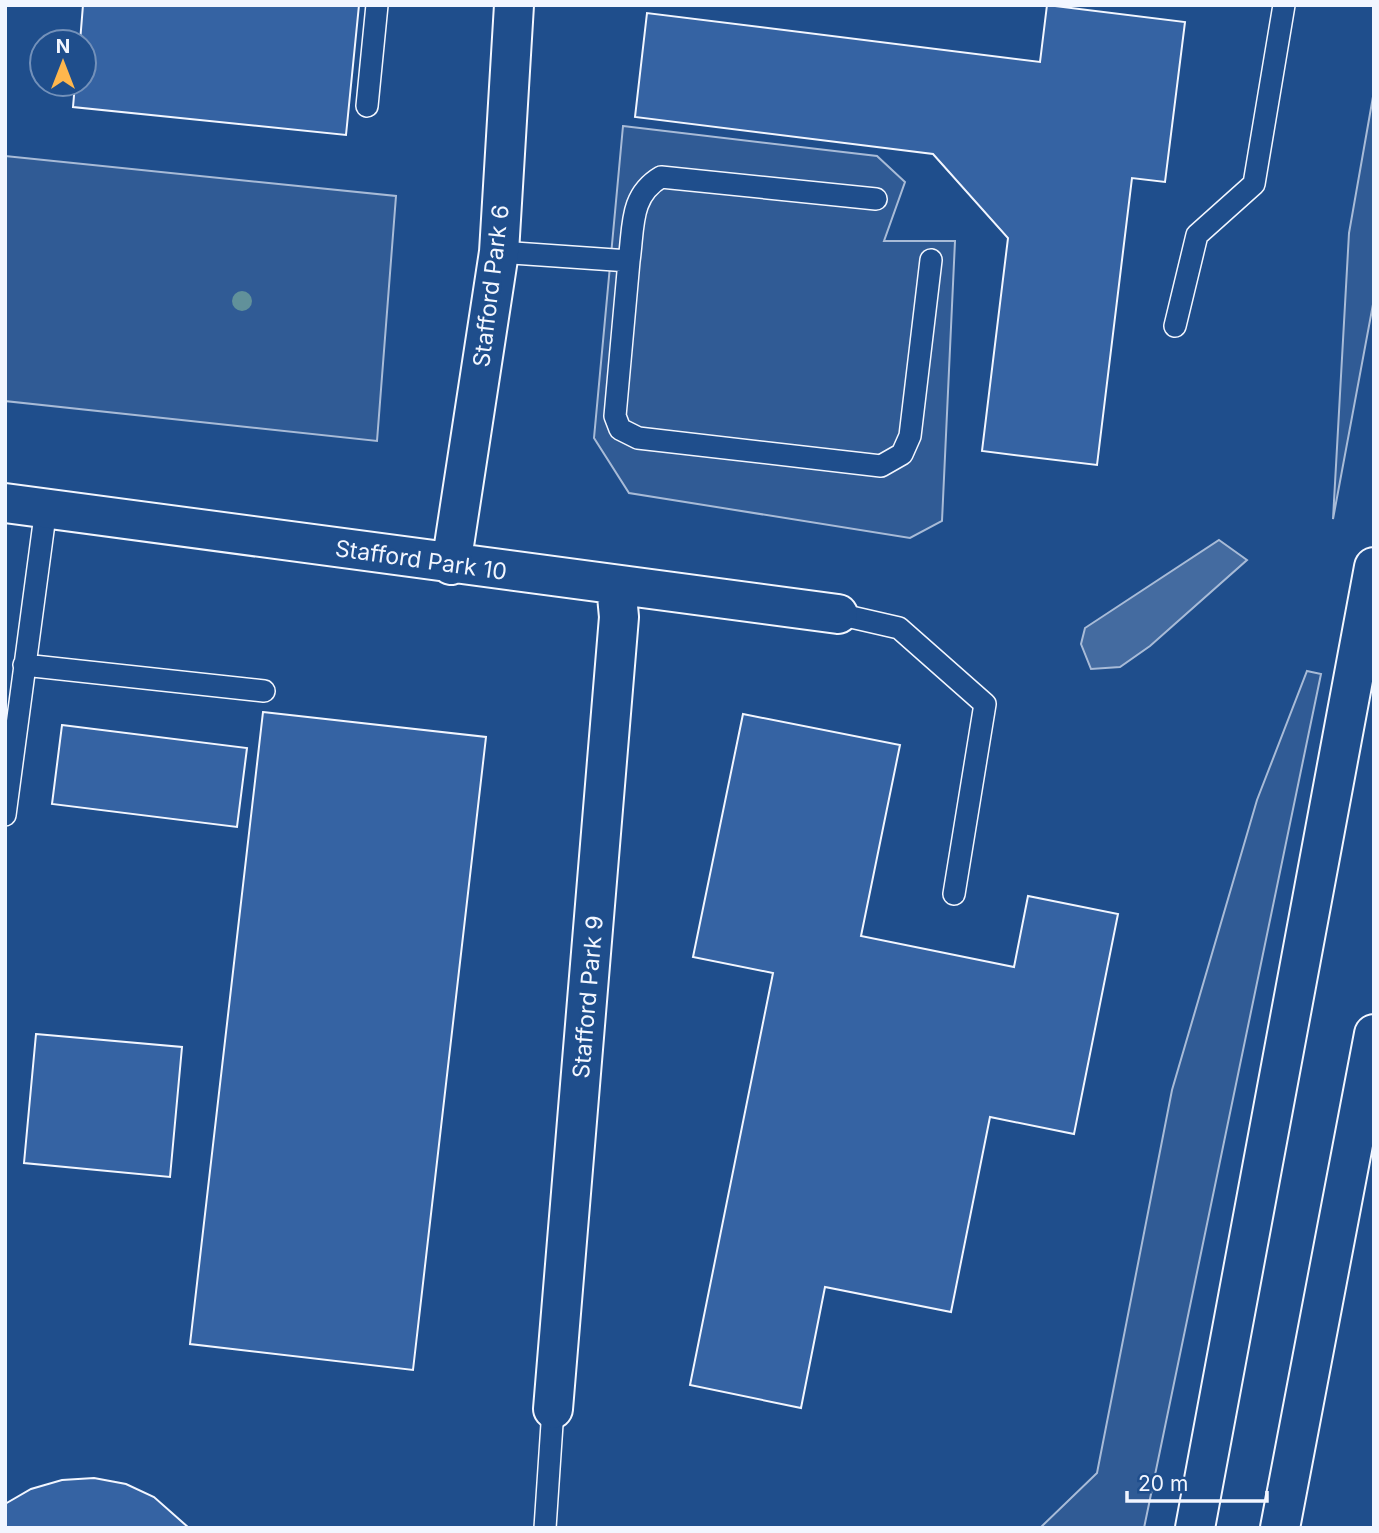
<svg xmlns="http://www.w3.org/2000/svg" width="1379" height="1533" font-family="Inter,sans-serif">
<rect width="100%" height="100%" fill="#1f4e8c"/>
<path fill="#305b95" stroke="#a8bbd7" stroke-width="2" d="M1374,91v208l-41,220 16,-286z
M623,126l254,30 28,26 -21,59h71l-13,280 -32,17 -281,-45 -35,-55z
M5,156l391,40 -19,245 -372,-40z
M1307,671l14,3 -177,854h-104l57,-55 75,-383 85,-290z"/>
<path fill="#446ba0" stroke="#a8bbd7" stroke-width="2" d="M1219,540l28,20 -97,86 -30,21 -29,2 -10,-25 4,-16z"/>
<path fill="#3563a3" stroke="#f2f6ff" stroke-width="2" d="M83,5h276l-13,130 -273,-28 2,-23h9v-42h-4z
M1047,5l138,17 -20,160 -33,-4 -35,287 -115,-14 26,-213 -75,-84 -298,-37 12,-104 393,49z
M263,712l223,25 -73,633 -223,-26z
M743,714l157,31 -39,191 153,31 14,-71 90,18 -44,220 -84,-17 -39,195 -126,-25 -24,121 -111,-23 83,-412 -80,-16z
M62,725l185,23 -10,79 -185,-23z
M36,1034l146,13 -12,130 -146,-14z
M94,1478l32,6 28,13 35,31h-184v-24l26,-15 31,-9z"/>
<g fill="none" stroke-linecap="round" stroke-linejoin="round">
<g stroke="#f2f6ff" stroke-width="24">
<path id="lane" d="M367,106l10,-101
M499,252l130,9c5,-34 0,-65 32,-84l215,22
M629,261l-14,155 5,13 18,9 243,28 21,-12 8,-18 21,-176
M1175,326l22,-91 57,-51 30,-179
M838,614l61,14 86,76 -31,190
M24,665l240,26
M5,815l41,-307
M545,1528l8,-119"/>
</g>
<g stroke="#f2f6ff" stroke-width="42">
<path id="street" d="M5,503l833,111
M451,565l48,-313 15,-247
M553,1409l66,-792 -3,-32"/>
</g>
<g stroke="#f2f6ff" stroke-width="42">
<path id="highway" d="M1195,1528l179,-961
M1280,1528l94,-494"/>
</g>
<use href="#lane" stroke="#1f4e8c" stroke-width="21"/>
<use href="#street" stroke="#1f4e8c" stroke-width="38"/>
<use href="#highway" stroke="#1f4e8c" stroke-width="38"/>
</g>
<circle fill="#61919a" cx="242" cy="301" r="10"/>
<g text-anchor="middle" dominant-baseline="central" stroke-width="5" stroke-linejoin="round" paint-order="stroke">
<g font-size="23" fill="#f2f6ff" stroke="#1f4e8c">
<text transform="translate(491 286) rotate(-83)">Stafford Park 6</text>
<text transform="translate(421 560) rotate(8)">Stafford Park 10</text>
<text transform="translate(588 997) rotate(-85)">Stafford Park 9</text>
</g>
</g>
<rect width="1379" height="1533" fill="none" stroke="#f2f6ff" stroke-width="14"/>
<g transform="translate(63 63)"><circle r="33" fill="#1f4e8c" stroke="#7391ba" stroke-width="2"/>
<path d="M0-5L12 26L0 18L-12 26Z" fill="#ffb74d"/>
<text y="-10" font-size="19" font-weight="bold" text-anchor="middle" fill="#f2f6ff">N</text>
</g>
<path d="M1127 1491v10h140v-10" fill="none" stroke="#f2f6ff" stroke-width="3.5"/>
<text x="1138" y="1491" font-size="21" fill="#f2f6ff" stroke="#1f4e8c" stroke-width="5" paint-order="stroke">20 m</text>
</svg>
